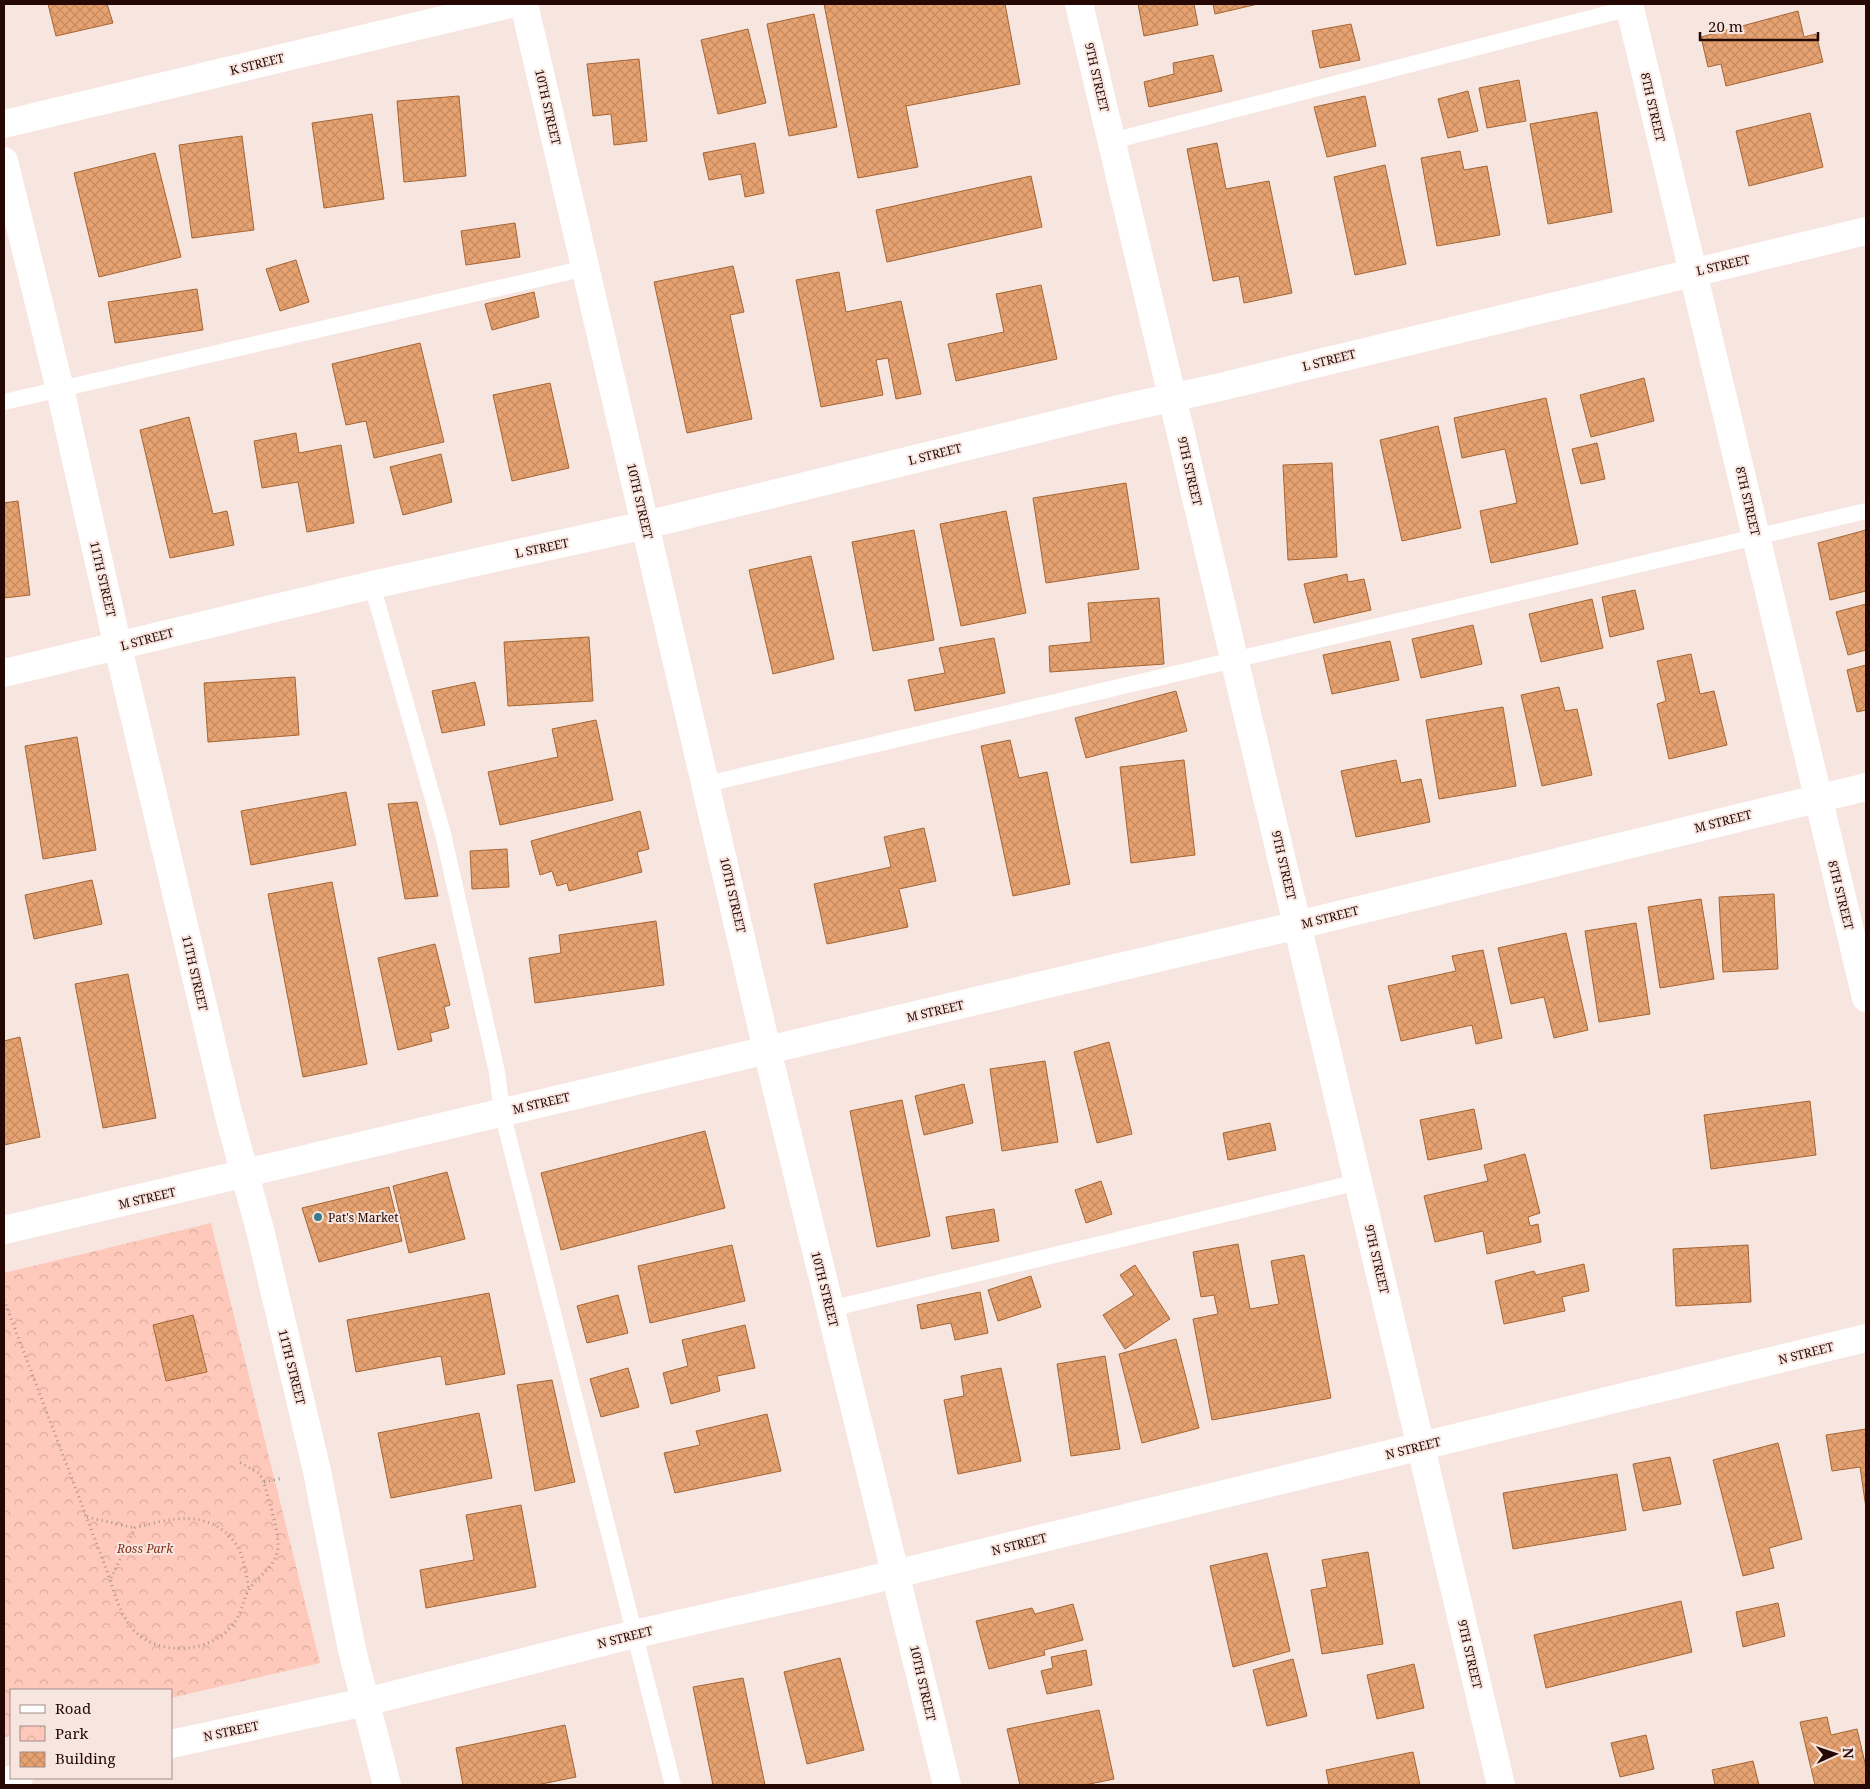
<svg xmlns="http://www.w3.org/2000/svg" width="1870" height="1789" font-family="'Noto Serif',serif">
<defs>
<pattern id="park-crowns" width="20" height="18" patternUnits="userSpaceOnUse" patternTransform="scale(1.25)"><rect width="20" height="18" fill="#fec9ba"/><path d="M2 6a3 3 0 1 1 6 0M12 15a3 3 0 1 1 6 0" fill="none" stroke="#daab9e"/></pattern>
<pattern id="building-cross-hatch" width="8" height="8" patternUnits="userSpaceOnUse" patternTransform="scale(1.25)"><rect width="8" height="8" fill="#e6a271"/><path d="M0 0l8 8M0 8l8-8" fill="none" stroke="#c58a60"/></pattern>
</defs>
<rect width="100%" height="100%" fill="#f7e5e0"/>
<path fill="url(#park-crowns)" d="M211,1223l109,440 -149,35v-8h-160v46l-7,1v-464z"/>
<path fill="url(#building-cross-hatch)" stroke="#a46534" d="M48,4h59l6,19 -57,13z
M824,4h181l15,80 -114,22 12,61 -60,11z
M1138,4h56l4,21 -54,11z
M1213,4h45l-43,10z
M1798,11l6,26 12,-3 7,28 -97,24 -5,-22 -13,3 -7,-30z
M814,14l23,113 -48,9 -22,-112z
M1351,24l9,36 -40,8 -8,-37z
M748,29l18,74 -48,11 -17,-74z
M1213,55l9,36 -73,16 -5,-25 30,-8 -1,-11z
M639,59l8,82 -33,4 -3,-31 -18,2 -6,-52z
M1519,80l7,41 -39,7 -8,-40z
M1468,91l10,40 -30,7 -10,-39z
M459,96l7,80 -62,6 -7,-81z
M1365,96l11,50 -49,11 -13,-50z
M1597,112l15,100 -64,12 -18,-100z
M1810,113l13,54 -74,19 -13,-55z
M372,114l12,85 -60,9 -12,-85z
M242,136l12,94 -62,8 -13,-93z
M755,143l9,50 -19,4 -4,-23 -32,6 -6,-27z
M1217,143l9,46 43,-8 23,112 -48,10 -5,-27 -26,5 -26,-132z
M1460,151l4,19 23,-4 13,69 -63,11 -16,-88z
M155,153l26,104 -82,20 -25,-104z
M1385,165l21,99 -51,11 -21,-98z
M1031,176l11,51 -155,35 -11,-52z
M515,223l5,34 -54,8 -5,-34z
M296,260l13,42 -29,9 -14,-42z
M733,266l11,46 -14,3 22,104 -65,14 -33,-151z
M839,272l7,40 55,-11 20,93 -25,5 -8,-41 -12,2 7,35 -62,12 -25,-127z
M1041,285l16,74 -101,22 -8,-37 56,-12 -8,-38z
M197,289l6,41 -88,13 -7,-41z
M534,292l5,25 -47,13 -7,-26z
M420,343l24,99 -70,16 -8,-37 -20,4 -14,-61z
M1644,378l10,43 -63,16 -11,-42z
M550,383l19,85 -57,13 -19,-86z
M1546,398l32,146 -87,19 -11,-52 37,-8 -12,-54 -43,9 -8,-40z
M189,417l24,97 14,-3 7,34 -64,13 -30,-128z
M1438,426l23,102 -59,13 -22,-101z
M296,433l3,20 42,-8 13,78 -47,9 -9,-50 -36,6 -8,-47z
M1597,443l8,36 -24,5 -9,-35z
M441,454l11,48 -49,13 -13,-48z
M1332,463l5,94 -49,3 -5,-95z
M1126,483l13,86 -93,14 -13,-85z
M18,501l12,94 -26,3v-95z
M1006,511l20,102 -65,13 -21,-102z
M914,530l20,110 -61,11 -21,-109z
M1866,530v61l-36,9 -12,-57z
M811,556l23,103 -61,15 -24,-104z
M1347,574l1,8 16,-3 7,31 -57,13 -10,-39z
M1635,590l9,39 -34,8 -8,-40z
M1159,598l5,66 -114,8 -1,-26 42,-4 -3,-39z
M1592,599l11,49 -62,14 -12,-48z
M1866,604v46l-18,5 -12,-43z
M1473,625l9,39 -61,14 -9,-39z
M589,637l4,64 -85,5 -4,-64z
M994,638l11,55 -90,18 -7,-31 37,-7 -6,-25z
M1390,641l9,39 -67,14 -9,-39z
M1691,654l9,40 14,-3 13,54 -58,14 -12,-55 9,-3 -9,-40z
M1866,665v45l-9,2 -10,-42z
M295,677l4,58 -91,7 -4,-59z
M475,682l10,43 -43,8 -10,-42z
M1559,687l6,24 12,-2 15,66 -50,11 -21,-91z
M1176,691l11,40 -101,27 -11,-40z
M1503,707l13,79 -77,13 -13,-79z
M596,720l17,80 -113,25 -12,-53 70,-15 -6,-28z
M77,737l19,113 -53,9 -18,-113z
M1010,740l9,38 28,-6 23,112 -57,12 -32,-150z
M1184,760l11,95 -64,8 -11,-96z
M1396,760l5,23 20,-4 9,43 -74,15 -15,-66z
M346,792l10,53 -105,20 -10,-54z
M417,802l21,94 -33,3 -17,-95z
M640,811l9,38 -12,3 5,20 -73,19 -2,-8 -10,3 -5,-15 -12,4 -9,-34z
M924,828l12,53 -37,8 9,38 -81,17 -13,-60 77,-17 -7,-30z
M507,849l2,38 -37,2 -2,-38z
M92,880l10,44 -68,15 -9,-44z
M332,882l35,182 -64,13 -35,-183z
M1774,894l4,75 -55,3 -4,-75z
M1701,899l13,80 -54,9 -12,-81z
M656,921l8,64 -129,18 -6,-45 32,-5 -2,-18z
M1636,923l14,91 -51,8 -14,-91z
M1566,933l22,97 -34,8 -10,-41 -33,7 -13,-56z
M435,944l15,61 -6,2 5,21 -19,5 2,8 -34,9 -20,-92z
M1483,950l19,88 -26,6 -4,-19 -71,16 -13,-55 68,-15 -4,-15z
M128,974l28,144 -53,10 -28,-144z
M20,1037l20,100 -36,8v-104z
M1109,1042l23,92 -35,9 -23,-91z
M1045,1061l13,81 -56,9 -12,-82z
M964,1084l9,39 -49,12 -9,-39z
M902,1100l28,136 -53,11 -27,-136z
M1810,1101l6,54 -105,14 -7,-54z
M1474,1109l8,40 -54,11 -8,-40z
M1270,1123l6,27 -48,10 -5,-27z
M705,1131l20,77 -164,42 -20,-77z
M1525,1154l15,59 -12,4 2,9 8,-2 3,18 -54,12 -4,-23 -48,11 -11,-46 64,-15 -4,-16z
M447,1172l18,67 -56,14 -16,-67z
M1101,1181l11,33 -26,9 -11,-33z
M389,1187l13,54 -83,21 -17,-54z
M994,1209l5,32 -47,8 -6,-32z
M1238,1244l12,65 29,-5 -8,-43 33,-6 27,143 -119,22 -19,-101 25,-5 -4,-19 -13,2 -8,-45z
M732,1245l13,56 -95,22 -12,-57z
M1748,1245l3,57 -75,4 -3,-57z
M1584,1264l5,27 -27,6 3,14 -61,13 -9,-43 39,-10 2,4z
M1135,1265l35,54 -45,30 -22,-34 31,-20 -14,-20z
M1031,1276l10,31 -43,14 -10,-31z
M980,1292l8,41 -33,7 -4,-17 -30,6 -4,-24z
M489,1293l16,81 -59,11 -5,-29 -85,16 -9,-52z
M618,1295l10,38 -41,10 -10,-37z
M193,1315l14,57 -41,9 -13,-56z
M745,1325l10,43 -38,8 3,15 -49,13 -8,-31 25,-7 -6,-26z
M1176,1339l23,89 -57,15 -23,-89z
M1105,1356l15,93 -49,7 -14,-92z
M628,1368l11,39 -38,10 -11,-38z
M1001,1368l20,93 -63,13 -14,-74 20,-4 -3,-20z
M552,1380l23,102 -40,9 -18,-106z
M479,1413l13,65 -101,20 -13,-65z
M767,1414l14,57 -106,22 -11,-40 36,-8 -4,-14z
M1866,1429v79l-6,-41 -28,4 -6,-36z
M1778,1443l24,96 -33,9 5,20 -31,8 -30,-116z
M1670,1457l11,47 -38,7 -10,-47z
M1617,1474l9,56 -113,19 -10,-56z
M521,1505l15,82 -110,21 -6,-38 54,-10 -8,-45z
M1368,1552l15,92 -61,10 -11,-64 16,-3 -5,-27z
M1267,1553l23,98 -57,16 -23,-101z
M1681,1601l11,51 -146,36 -12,-53z
M1778,1603l7,33 -42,11 -7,-35z
M1073,1604l10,36 -39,10 1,5 -56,14 -13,-48 56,-13 3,6z
M1086,1650l6,35 -45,9 -6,-23 12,-3 -2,-11z
M840,1658l24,92 -57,14 -23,-92z
M1293,1659l14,57 -40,10 -14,-56z
M1414,1664l10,44 -47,11 -10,-44z
M743,1678l22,107h-52l-20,-98z
M1099,1710l15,69 -29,6h-65l-13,-56z
M1827,1717l4,18 26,-6 9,38v18h-51l-15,-63z
M565,1725l11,52 -39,8h-74l-7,-37z
M1646,1735l8,34 -34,8 -9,-34z
M1413,1752l7,33h-91l-3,-15z
M1753,1761l6,24h-44l-3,-15z"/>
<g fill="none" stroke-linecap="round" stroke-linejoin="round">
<path stroke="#a9938e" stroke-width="3" stroke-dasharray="1 4" stroke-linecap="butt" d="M4,1300l106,279c6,20 13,43 29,56 25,20 66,17 88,-4 16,-15 14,-29 23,-43 10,-14 28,-23 28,-43 0,-18 -10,-45 -14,-63l-5,-9 -20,-11
M264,1482l19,-4
M87,1517l48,11
M111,1578l24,-50c35,-10 75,-20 101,16 8,12 10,31 13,45"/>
<path stroke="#fff" stroke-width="16" d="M1112,141l518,-133
M4,402l582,-134
M372,585l71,249 54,238 5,40 171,673
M707,784l1159,-273
M830,1309l528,-127"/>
<path stroke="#fff" stroke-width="28" d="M524,4l243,1046 180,735
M1079,4l422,1781
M1629,4l237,994
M4,161l56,228 58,258 110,465 32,118 57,241 35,179 35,135
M4,673l368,-88 274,-60 469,-115 101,-22 650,-157
M4,1230l1294,-305 568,-138
M171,1744l194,-42 270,-68 207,-47 1024,-249
M4,1781l15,-3"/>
<path stroke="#fff" stroke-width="28" d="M4,124l506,-120"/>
</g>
<circle fill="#397c8d" stroke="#f7e5e0" stroke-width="2" cx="318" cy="1217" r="5"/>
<g text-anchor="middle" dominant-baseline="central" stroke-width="4" stroke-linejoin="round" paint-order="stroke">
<g font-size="12" fill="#250803" stroke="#f7e5e0">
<text transform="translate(257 64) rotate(-14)">K STREET</text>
<text transform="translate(1097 77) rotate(77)">9TH STREET</text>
<text transform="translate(548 107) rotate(77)">10TH STREET</text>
<text transform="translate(1653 107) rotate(77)">8TH STREET</text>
<text transform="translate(1723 265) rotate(-13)">L STREET</text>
<text transform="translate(1329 360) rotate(-14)">L STREET</text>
<text transform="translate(935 454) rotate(-14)">L STREET</text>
<text transform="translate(1190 471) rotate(77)">9TH STREET</text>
<text transform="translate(640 501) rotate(77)">10TH STREET</text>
<text transform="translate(1748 501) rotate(77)">8TH STREET</text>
<text transform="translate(542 548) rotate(-12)">L STREET</text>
<text transform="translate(103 579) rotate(77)">11TH STREET</text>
<text transform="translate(147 639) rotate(-15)">L STREET</text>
<text transform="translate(1723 821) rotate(-14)">M STREET</text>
<text transform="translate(1284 865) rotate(77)">9TH STREET</text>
<text transform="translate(733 895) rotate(77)">10TH STREET</text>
<text transform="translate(1841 895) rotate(76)">8TH STREET</text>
<text transform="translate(1330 917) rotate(-14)">M STREET</text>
<text transform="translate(195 973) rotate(77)">11TH STREET</text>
<text transform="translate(935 1011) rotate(-13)">M STREET</text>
<text transform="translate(541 1103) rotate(-13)">M STREET</text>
<text transform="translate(147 1198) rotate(-13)">M STREET</text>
<text transform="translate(1377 1259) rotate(77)">9TH STREET</text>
<text transform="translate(825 1289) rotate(76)">10TH STREET</text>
<text transform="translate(1806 1353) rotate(-14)">N STREET</text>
<text transform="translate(292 1367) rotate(76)">11TH STREET</text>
<text transform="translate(1413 1448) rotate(-14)">N STREET</text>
<text transform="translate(1019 1544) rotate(-14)">N STREET</text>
<text transform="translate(625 1637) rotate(-14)">N STREET</text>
<text transform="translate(1470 1654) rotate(77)">9TH STREET</text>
<text transform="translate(923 1683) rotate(77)">10TH STREET</text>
<text transform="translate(231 1731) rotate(-12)">N STREET</text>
</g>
<g font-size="12" fill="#250803" stroke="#f7e5e0" text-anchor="start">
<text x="328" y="1217">Pat's Market</text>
</g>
<g font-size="12" font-style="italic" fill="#812f18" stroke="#f7e5e0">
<text x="145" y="1548">Ross Park</text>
</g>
</g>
<rect width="1870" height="1789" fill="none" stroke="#250803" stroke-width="10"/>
<rect x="10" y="1689" width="162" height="90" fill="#f7e5e0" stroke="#a38d88"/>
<rect x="20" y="1705" width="25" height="8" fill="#ffffff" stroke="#a38d88"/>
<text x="55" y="1714" font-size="15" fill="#250803">Road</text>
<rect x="20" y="1726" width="25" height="15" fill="url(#park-crowns)" stroke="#a38d88"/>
<text x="55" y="1739" font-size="15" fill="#250803">Park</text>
<rect x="20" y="1752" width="25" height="15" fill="url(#building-cross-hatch)" stroke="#a38d88"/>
<text x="55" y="1764" font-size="15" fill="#250803">Building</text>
<g transform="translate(1835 1754) rotate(87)" stroke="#f7e5e0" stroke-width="4" paint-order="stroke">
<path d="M0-4L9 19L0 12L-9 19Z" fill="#250803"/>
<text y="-8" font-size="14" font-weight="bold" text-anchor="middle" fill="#250803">N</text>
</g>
<path d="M1700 32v8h118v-8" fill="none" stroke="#250803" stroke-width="2.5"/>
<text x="1708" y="32" font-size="15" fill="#250803" stroke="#f7e5e0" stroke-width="4" paint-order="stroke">20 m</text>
</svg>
